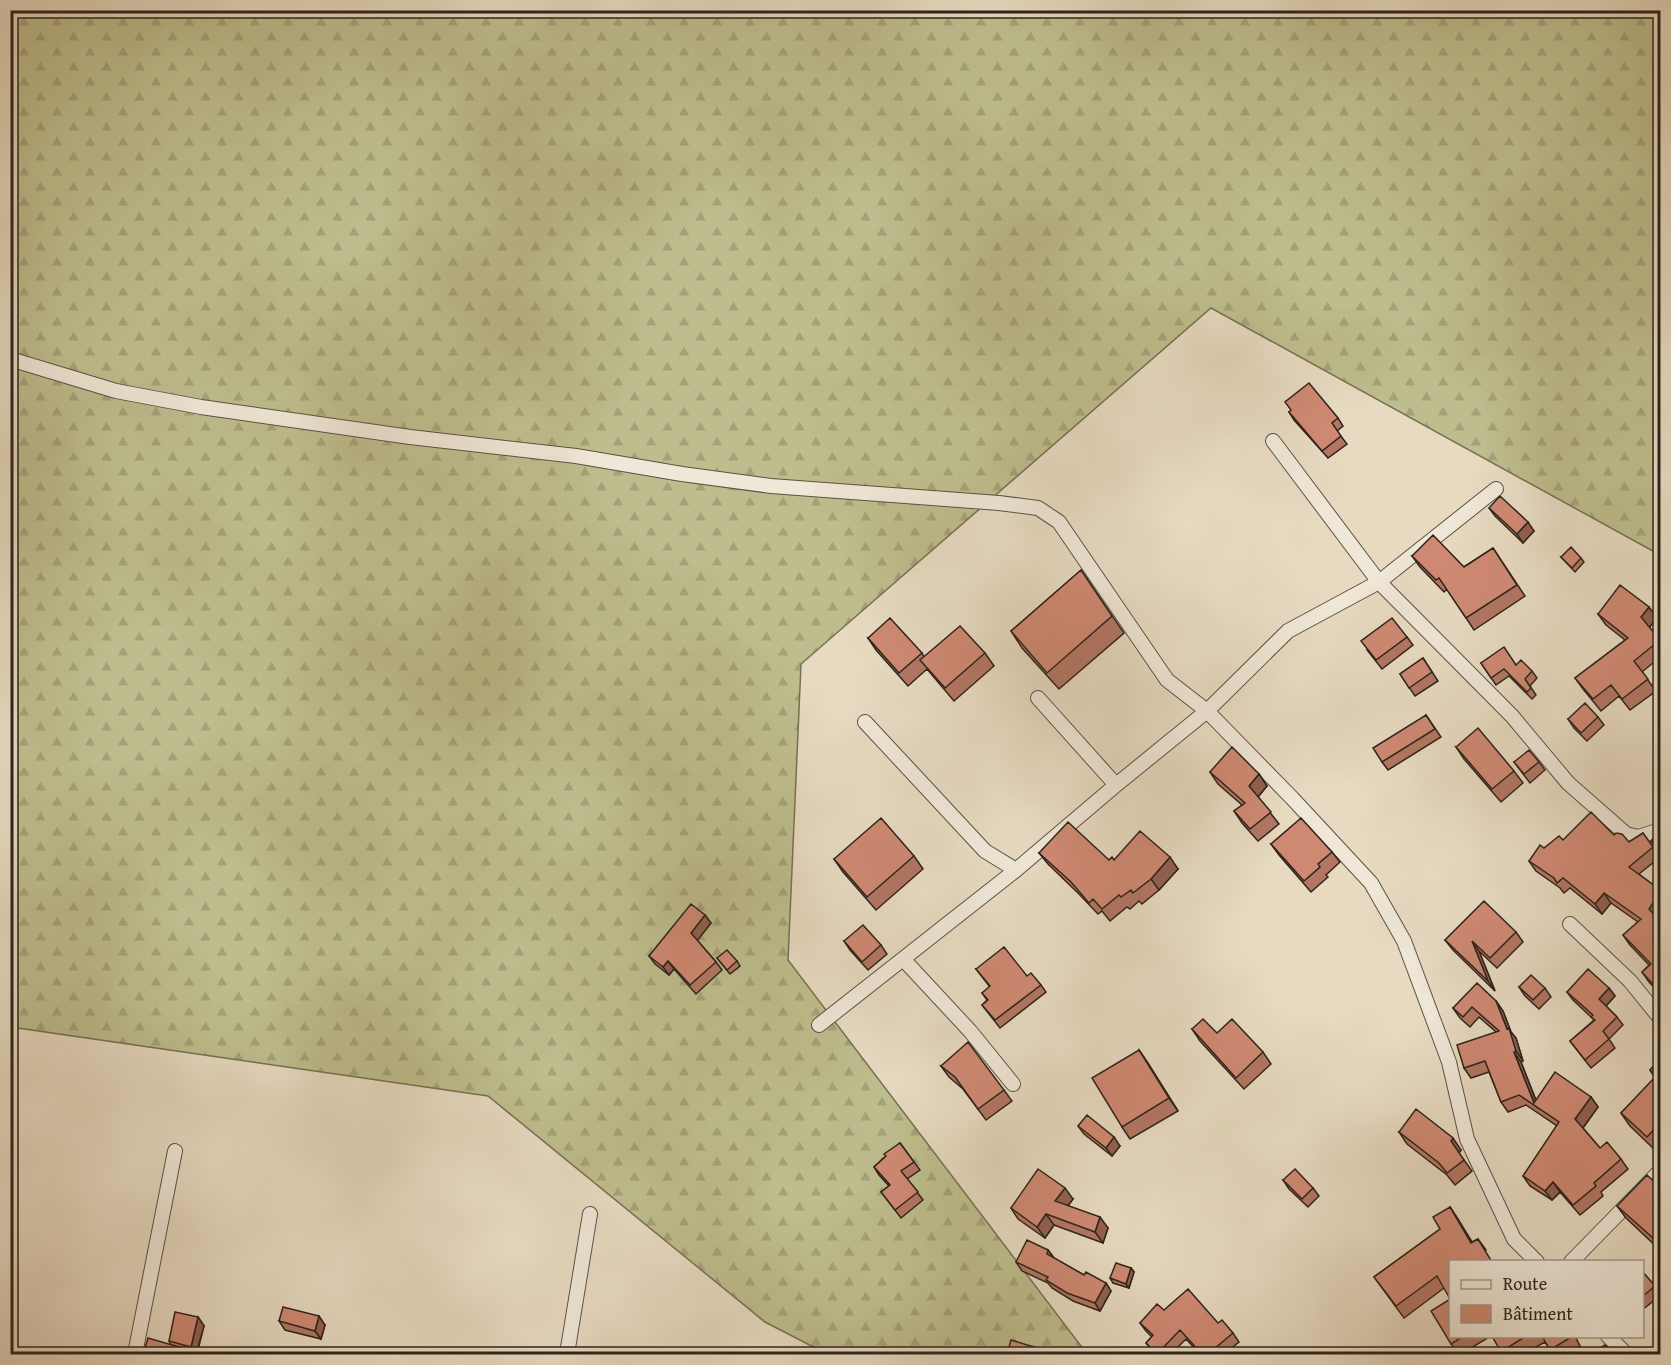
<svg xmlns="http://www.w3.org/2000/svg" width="1671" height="1365" font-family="'Gentium Book Plus',serif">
<defs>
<pattern id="forest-firs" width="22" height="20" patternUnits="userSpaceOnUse" patternTransform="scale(1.5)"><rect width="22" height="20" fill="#bebd8d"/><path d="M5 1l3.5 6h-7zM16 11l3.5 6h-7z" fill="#a4a279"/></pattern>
</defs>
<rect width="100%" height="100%" fill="#e7dac1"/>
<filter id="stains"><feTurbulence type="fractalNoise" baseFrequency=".00333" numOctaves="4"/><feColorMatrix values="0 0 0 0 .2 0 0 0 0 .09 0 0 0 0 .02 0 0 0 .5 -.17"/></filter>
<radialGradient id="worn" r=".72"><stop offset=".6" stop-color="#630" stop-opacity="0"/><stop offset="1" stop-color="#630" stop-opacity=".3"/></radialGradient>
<path fill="url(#forest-firs)" stroke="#767054" stroke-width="1.5" d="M11,11h1649v544l-449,-247 -410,356 -13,296 299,394h-260l-62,-32 -277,-226 -477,-69z"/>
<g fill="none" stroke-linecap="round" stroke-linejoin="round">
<g stroke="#5c5144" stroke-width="16">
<path id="street" d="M10,359l106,32 85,16 209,30 166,19 106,18 89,12 228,17 39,5 21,14 108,158 40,31 85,87 79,85 33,58 45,121 18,77 47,100 23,23
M1273,441l106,141 133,134 56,67 58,51 12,3 22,-7
M1038,698l78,87
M865,722l120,129 31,19
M1570,924l60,57 30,37
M904,960l66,71 43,53
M819,1025l197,-155 100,-85 91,-74 81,-80 91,-49 117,-93
M1571,1262l89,-91
M1608,1336l18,18
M135,1354l40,-203
M567,1354l23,-140"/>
</g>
<use href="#street" stroke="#efe7d7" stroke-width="14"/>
</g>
<path fill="#b27663" stroke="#2d231b" stroke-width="1.5" d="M1289,412l49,6 5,8 -6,5 10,13 -19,14 -34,-38z
M1489,508l45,23 -11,12 -28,-27z
M1493,548l32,48 -51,34 -27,-41 -3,3 -24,-25 -8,-11 52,11z
M1561,557l20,1 3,4 -9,10z
M1081,570l43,63 -65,56 -37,-41 -11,-17z
M1598,614l59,4 -8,10 11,13v16l-18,15 14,19 -26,19 -11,-14 -18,15 -18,-22 -8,-11 50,-38 -19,-15z
M1407,637l6,8 -31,24 -15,-19z
M868,638l54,15 2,4 61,-4 9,13 -40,35 -27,-32 -19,17 -32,-36z
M1423,658l15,23 -23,15 -15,-22z
M1481,663l35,2 16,6 5,7 -7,8 6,9 -4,4 -23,-23 -13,9z
M1426,715l15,22 -53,33 -6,-8z
M1598,717l6,8 -17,16 -13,-13 -6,-9z
M1456,747l58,24 9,12 -22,19 -37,-43z
M1514,762h25l6,8 -15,13z
M1210,772l49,2 8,12 -9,11 21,27 -21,17 -16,-18 -8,-12 8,-6 -24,-21z
M1660,831v23l-9,-13z
M1643,833l17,24 -21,17 21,16v22l-4,6 4,4v72l-11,-12 -7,-10 7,-7 -19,-20 -7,-10 15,-13 -27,-19 -9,11 -32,-26 -6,5 -4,-5 -24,-17 -7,-10 15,-13 19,-8 51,-5 15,7z
M1271,844l61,8 8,10 -14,13 2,2 -17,15 -32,-37z
M1039,853l75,7 64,9 -19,21 -17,14 -3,-3 -9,8 -3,-2 -17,14 -8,-10 -4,3 -19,-20 -31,-30z
M914,856l9,13 -47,41 -33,-38 -9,-13z
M705,915l6,8 -14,17 19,22 6,8 -26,24 -22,-25 -5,6 -14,-11 -6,-8z
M1516,932l7,10 -26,26 -18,-17 16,40 -42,-41 -8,-10z
M844,941l37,4 6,9 -19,16 -18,-20z
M717,958l20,3 3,5 -10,8z
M976,969l51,7 14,9 5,7 -46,36 -18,-23 5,-5 -5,-7 8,-6z
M1519,987l26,1 6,9 -12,12 -14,-13z
M1609,988l6,8 -9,10 11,11 6,8 -14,14 6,9 -24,20 -21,-27 24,-21 -3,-3 -18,-17 -6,-8z
M1496,1001l7,10 8,21 5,6 7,23 -2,1 15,38 55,-3 7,10 -15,21 17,20 21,11 7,10 -27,23 2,4 -23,19 -20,-23 -8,8 -22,-14 -7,-10 34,-50 -31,-21 -18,7 -7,-10 -12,-30 -18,6 -7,-10 32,-36 -17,-15 -9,10 -10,-9 -7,-10z
M1192,1029l25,4 46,19 8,12 -27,25 -44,-48z
M1139,1050l39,61 -48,28 -8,-12z
M1660,1059v86l-5,5 -25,-24 -9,-13 34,-35 -5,-8z
M941,1066l63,24 8,11 -26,19 -23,-31 -14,-12z
M1078,1126l42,20 -8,10 -28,-22z
M1399,1132l62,18 -2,3 13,18 -17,14 -8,-10 -40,-31z
M900,1143l20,27 -13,9 16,21 -22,18 -20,-26 8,-6 -10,-11 -5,-8z
M1283,1180l30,8 6,8 -11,11 -19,-18z
M1660,1187v63l-34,-32 -9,-12z
M1073,1199l-5,7 40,22 -5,15 -49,-18 -9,13 -27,-19 -7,-11z
M1450,1207l22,35 6,-3 8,11 -42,38 -40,30 -30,-41 66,-48z
M1048,1250l6,8 30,17 22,8 5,8 -11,20 -27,-10 -21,-13 -4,-5 -26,-12 -6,-9z
M1131,1268l3,4 -5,16 -16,-5 -3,-5z
M1642,1271l18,23v2l-18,14z
M1164,1310l54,13 15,10 6,9 -15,12h-24l-14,-15 -15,15h-16l-9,-11 6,-6 -6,-6 -6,-8z
M198,1317l6,9 -7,28 -15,-3 2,3h-41l28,-9 -2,-4z
M279,1321l46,4 -4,14 -36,-9z
M1450,1336h41l-30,18h-2l-8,-10z
M1492,1336h83l6,12 -12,6h-16l-8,-12 -22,12h-20z"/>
<path fill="#916050" stroke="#2d231b" stroke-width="1.5" d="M1528,522l6,9 -11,12 -6,-9z
M1649,607l8,11 -9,11 -7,-12z
M1259,774l8,12 -10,12 -8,-12z
M1170,857l8,12 -19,21 -8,-11z
M1660,892v20l-5,7 -6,-10z
M1604,893l7,10 -9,11 -7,-10z
M705,915l6,8 -14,18 -6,-8z
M1472,941l7,10 16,40 -7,-10z
M668,961l6,8 -5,6 -6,-8z
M1609,988l6,8 -10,11 -6,-8z
M1496,1001l7,10 8,21 5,6 7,23 -7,-10z
M1139,1050l9,13 30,48 -9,-13z
M1514,1052l7,10 18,47 -5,-6z
M1591,1097l7,10 -16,22 -7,-10z
M1114,1137l6,9 -8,10 -6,-8z
M1453,1138l8,12 -2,3 -8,-12z
M1553,1182l7,10 -8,8 -7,-9z
M1065,1188l8,11 -10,13 -8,-11z
M1450,1207l8,12 21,35 -8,-11z
M1046,1214l8,11 -9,13 -8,-11z
M1100,1217l8,11 -5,15 -8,-11z
M1660,1230v19l-7,-11z
M1048,1250l6,8 -7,-4z
M1131,1268l3,4 -5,16 -3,-4z
M1106,1283l5,8 -11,20 -5,-8z
M319,1316l6,9 -4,14 -6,-8z
M198,1317l6,9 -8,28 -5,-7z
M179,1347l5,7h-7z
M1034,1347l5,7h-7z"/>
<path fill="#cf8973" stroke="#2d231b" stroke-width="1.5" d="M1309,383l29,35 -6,5 9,13 -19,15 -33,-39 2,-2 -6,-8z
M1500,496l28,26 -11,12 -28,-26z
M1433,535l31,32 29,-19 24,37 -51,33 -27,-40 -3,2 -24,-24z
M1571,547l10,11 -9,10 -11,-11z
M1081,570l31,46 -65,57 -36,-42z
M1620,585l29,22 -8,10 19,23 -26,21 14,18 -26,20 -11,-14 -18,14 -18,-21 53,-40 -30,-24z
M890,618l32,35 -23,20 -31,-35z
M1392,618l15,19 -31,23 -15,-19z
M960,626l25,27 -40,35 -25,-28z
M1504,647l12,18 5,-5 11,11 -7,8 6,9 -4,4 -23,-23 -13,9 -10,-15z
M1423,658l9,14 -23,16 -9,-14z
M1585,703l13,14 -17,16 -13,-14z
M1426,715l9,14 -53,33 -9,-14z
M1478,728l36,43 -22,18 -36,-42z
M1232,747l27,27 -10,12 22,26 -21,17 -16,-18 11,-8 -35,-31z
M1529,750l10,12 -15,12 -10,-12z
M1591,812l23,23 2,-2 6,1 7,8 14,-9 10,14 -24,20 31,23v2l-11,17 11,13v70l-18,-20 9,-8 -28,-29 18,-16 -37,-26 -9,11 -32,-26 -6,5 -3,-5 -25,-17 11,-16 4,3 15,-12 4,4z
M881,818l33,38 -47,41 -33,-38z
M1301,818l31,34 -14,12 2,3 -16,14 -33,-37z
M1068,822l41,38 3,-3 2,3 26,-29 30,26 -19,22 -18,14 -2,-3 -10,7 -2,-2 -17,14 -9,-10 -4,4 -18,-21 -32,-29z
M1660,831v18l-9,-8z
M1484,901l32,31 -26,26 -18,-17 16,40 -43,-41z
M691,904l14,11 -14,18 25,29 -26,23 -22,-24 -5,6 -14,-11z
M863,925l18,20 -19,17 -18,-21z
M1004,947l23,29 4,-3 10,12 -46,35 -13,-15 6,-5 -6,-7 8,-7 -14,-17z
M727,950l10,11 -10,9 -10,-12z
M1588,969l21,19 -10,11 18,18 -14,14 6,8 -24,21 -15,-19 25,-21 -4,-3 2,-2 -26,-23z
M1531,975l14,13 -12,12 -14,-13z
M1477,983l19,18 11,28 2,-1 7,23 -2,1 20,51 21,-31 36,25 -16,22 25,29 7,-6 14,17 -27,24 2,3 -23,19 -20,-23 -8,9 -22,-15 36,-54 -40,-27 -18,7 -16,-41 -21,7 -7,-23 42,-14 -27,-24 -9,10 -10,-9z
M1203,1019l14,14 15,-14 31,33 -27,26 -44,-49z
M968,1042l36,48 -26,19 -23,-32 -14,-11z
M1139,1050l30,48 -47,29 -30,-49z
M1660,1059v64l-13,14 -26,-24 35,-37 -6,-6z
M1416,1109l37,29 -2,3 13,19 -17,13 -8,-10 -40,-31z
M1087,1115l27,22 -8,11 -28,-22z
M900,1143l14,19 -13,9 17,21 -23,18 -14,-18 9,-7 -16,-18 12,-11 -2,-2z
M1038,1169l27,19 -10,13 45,16 -5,15 -49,-18 -9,13 -26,-19z
M1295,1169l18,19 -11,11 -19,-19z
M1647,1175l13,12v43l-7,8 -36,-32z
M1450,1207l21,36 7,-4 14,23h-42v37l-13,-23 -41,30 -22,-29 66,-48 -7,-12z
M1027,1240l21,10 -1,4 37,21 2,-3 20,11 -11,20 -28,-10 -21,-13 2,-3 -32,-15z
M1116,1263l15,5 -5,16 -16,-6z
M1642,1271l13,15 -13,11z
M1188,1289l30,34 4,-3 11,13 -25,21h-6l-22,-24 -23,24 -11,-11 7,-8 -13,-12 17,-19 7,6z
M1450,1299v37h14l-13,8 -20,-33z
M283,1307l36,9 -4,15 -36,-10z
M175,1312l23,5 -7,30 -22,-6z
M1492,1336h34l-25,16z
M1542,1336h31l-23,14z
M148,1338l31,9 -2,7h-34z
M1011,1340l23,7 -2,7h-25z
M1605,1345l10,9h-22l-1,-1z"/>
<rect width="1671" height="1365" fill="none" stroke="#e7dac1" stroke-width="36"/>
<rect x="12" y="12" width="1647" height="1341" fill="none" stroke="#2d231b" stroke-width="3"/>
<rect x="18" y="18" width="1635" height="1329" fill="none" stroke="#2d231b" stroke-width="1.5"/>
<rect x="1449" y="1260" width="195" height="78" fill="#efe7d7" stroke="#a1998c" stroke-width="1.5"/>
<rect x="1461" y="1280" width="30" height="9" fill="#efe7d7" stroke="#a1998c" stroke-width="1.5"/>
<text x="1503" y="1290" font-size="18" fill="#2d231b">Route</text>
<rect x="1461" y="1305" width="30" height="18" fill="#cf8973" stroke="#a1998c" stroke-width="1.5"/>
<text x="1503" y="1320" font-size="18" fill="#2d231b">Bâtiment</text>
<rect width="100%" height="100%" filter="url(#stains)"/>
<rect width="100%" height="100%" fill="url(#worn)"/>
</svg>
